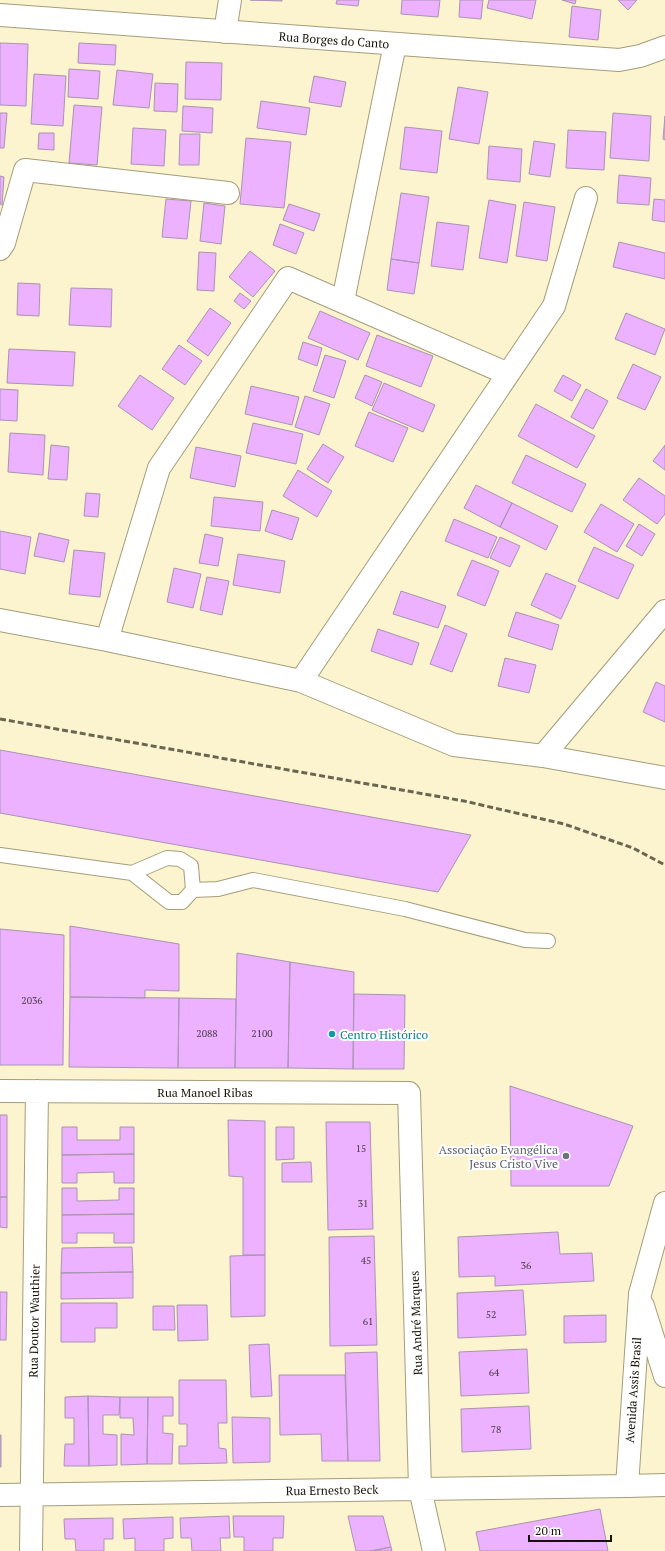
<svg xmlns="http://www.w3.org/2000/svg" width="665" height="1551" font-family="'PT Serif',serif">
<rect width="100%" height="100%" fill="#fbf4cf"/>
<path fill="#ecb1ff" stroke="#aa94b1" d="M250,0h32v1z
M337,0h22l-1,6 -22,-2z
M402,0h38l-2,17 -37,-3z
M460,0h23l-2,19 -22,-2z
M489,0h47l-4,19 -45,-11z
M562,0h14l-1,4z
M618,0h19l-9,10z
M572,6l29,4 -3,30 -29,-3z
M0,43l28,1 -2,62 -26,-1z
M79,43l37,2 -1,20 -37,-2z
M186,62l36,1 -1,37 -36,-1z
M69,69l31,2 -2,28 -30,-2z
M117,70l36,4 -4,34 -36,-3z
M34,74l32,2 -3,50 -32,-2z
M314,76l32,6 -5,25 -32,-5z
M155,83l23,1 -1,28 -23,-1z
M458,87l30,5 -9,52 -30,-5z
M261,101l49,7 -4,27 -49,-7z
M74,105l28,2 -5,58 -28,-2z
M183,106l30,2 -1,25 -30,-2z
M0,113h7l-3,35h-4z
M613,113l38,3 -2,45 -39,-3z
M665,116v24l-2,-1z
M405,127l37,4 -5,42 -37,-4z
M133,128l33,2 -2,36 -33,-2z
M568,130l38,2 -2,38 -38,-2z
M39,133h15v17l-16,-1z
M180,134h20l-1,31h-20z
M246,138l45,4 -7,66 -44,-4z
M534,141l21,3 -5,33 -21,-3z
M489,146l33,3 -2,33 -33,-3z
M619,175l32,3 -2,27 -32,-2z
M0,176l4,1 -2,28 -2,-1z
M401,193l28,4 -10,66 -28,-4z
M166,199l25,2 -4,38 -25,-2z
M654,199l11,1v22l-13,-2z
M489,200l27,5 -9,58 -28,-5z
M524,202l31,5 -8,54 -31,-5z
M204,203l21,3 -4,38 -21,-3z
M289,204l31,10 -6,17 -31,-11z
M437,222l32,4 -6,44 -32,-4z
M280,224l24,9 -8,21 -23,-9z
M619,242l46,11v26l-52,-12z
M250,251l25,20 -22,26 -24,-20z
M199,252l17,1 -2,38 -17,-1z
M391,259l28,4 -5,31 -27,-4z
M18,283l22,1 -1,32 -22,-1z
M71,288l41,1 -1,38 -42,-2z
M240,293l11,8 -7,8 -10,-8z
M210,308l21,15 -23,33 -21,-15z
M320,311l50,22 -12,27 -50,-22z
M626,313l39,16 -10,26 -40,-16z
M377,335l56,21 -12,31 -55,-21z
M303,342l19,6 -5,18 -19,-7z
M179,345l23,16 -17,24 -23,-16z
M9,349l66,3 -2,34 -66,-3z
M325,355l21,6 -12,37 -21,-7z
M633,364l28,13 -16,33 -28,-12z
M140,375l34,23 -22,32 -34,-24z
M365,375l17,7 -10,24 -17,-8z
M563,375l18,10 -9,16 -18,-10z
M384,383l51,22 -12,27 -51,-22z
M251,386l48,11 -7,28 -47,-11z
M0,389l18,1 -1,31 -17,-1z
M586,389l22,12 -15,28 -22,-12z
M305,396l25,8 -11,31 -24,-8z
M536,404l59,32 -18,32 -59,-32z
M369,412l39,16 -15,34 -38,-16z
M253,423l50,11 -7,30 -50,-11z
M10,433l35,2 -2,40 -35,-3z
M323,444l21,13 -16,26 -21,-14z
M51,445l18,2 -2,33 -19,-1z
M665,445v25l-12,-9z
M196,447l45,9 -6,31 -45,-9z
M526,455l60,29 -14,28 -60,-29z
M298,470l34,21 -15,26 -34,-21z
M639,478l26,18v18l-8,10 -34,-24z
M476,485l36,18 -12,24 -36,-19z
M86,493l14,1 -2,23 -14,-1z
M214,497l49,5 -3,29 -49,-5z
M512,503l46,23 -12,24 -46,-23z
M601,504l33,20 -17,28 -33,-20z
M272,510l27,8 -7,22 -27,-9z
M454,519l43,18 -9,21 -43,-17z
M639,524l16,10 -13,22 -16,-10z
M0,531l31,6 -6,37 -25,-5z
M39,533l30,7 -5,22 -30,-6z
M205,534l18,4 -5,28 -19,-3z
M500,537l20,9 -10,21 -20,-9z
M594,547l40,18 -16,34 -40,-18z
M74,550l31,3 -5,44 -31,-3z
M238,554l47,7 -5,32 -47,-8z
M472,560l27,11 -14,35 -28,-11z
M174,568l27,6 -8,34 -26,-6z
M546,573l30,13 -15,33 -30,-14z
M207,577l22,4 -7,34 -22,-5z
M401,591l45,15 -8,22 -45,-14z
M516,612l43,13 -7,25 -44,-14z
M445,625l22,9 -15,38 -22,-8z
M378,629l41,14 -7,22 -41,-14z
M505,658l31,7 -7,28 -31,-7z
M656,682l9,4v36l-22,-10z
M0,750l471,85 -33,57 -438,-79z
M70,926l109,18v47l-34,-1v8l-75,-1z
M0,929l64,6 -1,130h-63z
M237,953l53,9 -2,106h-53z
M290,962l64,10 -1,97 -65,-1z
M354,994l51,1 -1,74h-51z
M70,997l109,1 -1,70 -109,-1z
M179,998l57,1 -1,69h-57z
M510,1086l123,40 -24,60h-98z
M0,1115h7v82h-7z
M228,1120l37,1v134h-22v-78l-14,-1z
M326,1122h44l3,107 -45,1z
M62,1127h15v13h43v-13h14v27l-72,1z
M276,1127h18v32l-18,1z
M134,1154v29h-20v-11l-37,1v10h-15v-28z
M311,1162l1,20h-30v-19z
M62,1188h15v13l42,-1v-12h15v26l-72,1z
M0,1197h7v31l-7,-1z
M134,1214v29h-20v-10h-37v10h-15v-28z
M558,1232l2,22 32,-1 2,28 -99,5v-10l-36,1 -1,-40z
M374,1236l3,109 -47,1 -1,-109z
M132,1247l1,25 -72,1 1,-25z
M265,1255v61l-34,1 -1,-61z
M133,1272v26l-72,1v-26z
M523,1290l3,45 -68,3 -1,-45z
M0,1292h7l-1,48h-6z
M61,1303h56v25h-22v14h-34z
M177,1305h30l1,35 -30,1z
M153,1306h21l1,24h-22z
M606,1315v27l-42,1v-27z
M269,1344l3,52 -21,1 -2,-52z
M527,1349l2,44 -68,3 -2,-44z
M377,1352l3,109h-32l-3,-108z
M279,1375h66l3,86h-26l-1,-27 -41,1z
M179,1380h47l1,43h-9l1,25 7,1 1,14 -48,1v-18h8v-22h-8z
M88,1396l32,1 -1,18h-16v19l14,1v30l-28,1z
M88,1396l1,70h-25l1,-22h9v-26h-9v-21z
M120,1397h28l-1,67 -26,1v-31l13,1 -1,-17h-13z
M148,1397h25v19h-10v17l10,1 -1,30h-25z
M529,1406l2,43 -69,3 -1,-43z
M232,1417l38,1v44l-37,1z
M0,1435h1v32h-1z
M600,1509l8,42h-128l-4,-19z
M229,1516l1,22h-10l1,13h-29l-1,-13h-10l-1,-20z
M233,1516h51l-1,22h-10v13h-29v-14h-10z
M348,1516h35l8,31 -20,4h-15z
M173,1517v21l-9,1v12h-29v-13l-11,1 -1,-20z
M113,1518v21h-9v12h-28l-1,-12h-10l-1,-20z
M391,1547l1,4h-21z"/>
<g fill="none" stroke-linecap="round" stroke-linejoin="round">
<g stroke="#a49d7b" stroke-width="16">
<path id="service" d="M0,855l132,18 37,29h13l11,-12 -2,-24 -11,-7 -13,-1 -35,15
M193,890l25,-1 35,-9 152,29 120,31 23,1"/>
</g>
<g stroke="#a49d7b" stroke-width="24">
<path id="minor" d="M225,32l5,-32
M0,249l4,-6 21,-73 203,23
M343,301l52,-257
M0,620l107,20 194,41 153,64 89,11 122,22
M107,640l52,-172 129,-190 220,96
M301,681l253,-375 32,-108
M543,756l122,-145
M0,1091l409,2 11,396 14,62
M0,1495l627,-9
M31,1551l6,-460"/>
</g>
<g stroke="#a49d7b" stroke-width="24">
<path id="tertiary" d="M0,15l619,45 21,-4 25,-9
M665,1203l-25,91 -13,192 38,-1
M643,1306l22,70"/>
</g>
<use href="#service" stroke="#fff" stroke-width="14"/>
<use href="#minor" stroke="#fff" stroke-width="22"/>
<use href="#tertiary" stroke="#fff" stroke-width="22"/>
<path stroke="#6a6550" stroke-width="3" stroke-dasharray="6 3" stroke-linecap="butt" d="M0,719l464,82 100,23 69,24 32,17"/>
</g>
<circle fill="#0f9aa8" stroke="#fff" stroke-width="1.5" cx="332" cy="1034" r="4"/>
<circle fill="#6b7280" stroke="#fff" stroke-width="1.5" cx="566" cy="1156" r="4"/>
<g text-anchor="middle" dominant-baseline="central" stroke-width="4" stroke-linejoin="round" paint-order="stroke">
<g font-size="10" fill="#4b3a44">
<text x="32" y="1000">2036</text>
<text x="207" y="1033">2088</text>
<text x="262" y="1033">2100</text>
<text x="361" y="1148">15</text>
<text x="363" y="1203">31</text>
<text x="366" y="1260">45</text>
<text x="526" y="1265">36</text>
<text x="491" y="1314">52</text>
<text x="368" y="1321">61</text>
<text x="494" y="1372">64</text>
<text x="496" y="1429">78</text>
</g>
<g font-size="12" fill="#151206" stroke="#fff">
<text transform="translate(334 40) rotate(4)">Rua Borges do Canto</text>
<text x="205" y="1092">Rua Manoel Ribas</text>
<text transform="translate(34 1321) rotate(-89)">Rua Doutor Wauthier</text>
<text transform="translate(416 1323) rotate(-92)">Rua André Marques</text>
<text transform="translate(633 1390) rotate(-86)">Avenida Assis Brasil</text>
<text transform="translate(332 1490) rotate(-1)">Rua Ernesto Beck</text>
</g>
<g font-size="12" fill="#0d838f" stroke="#fff" text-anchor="start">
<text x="340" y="1034">Centro Histórico</text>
</g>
<g font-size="12" fill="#5b616d" stroke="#fff" text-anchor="end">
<text x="558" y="1149">Associação Evangélica<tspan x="558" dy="14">Jesus Cristo Vive</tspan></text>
</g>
</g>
<path d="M529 1535v6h82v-6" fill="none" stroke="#151206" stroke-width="2"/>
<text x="535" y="1535" font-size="12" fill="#151206" stroke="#ffffff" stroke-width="3" paint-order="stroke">20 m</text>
</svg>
